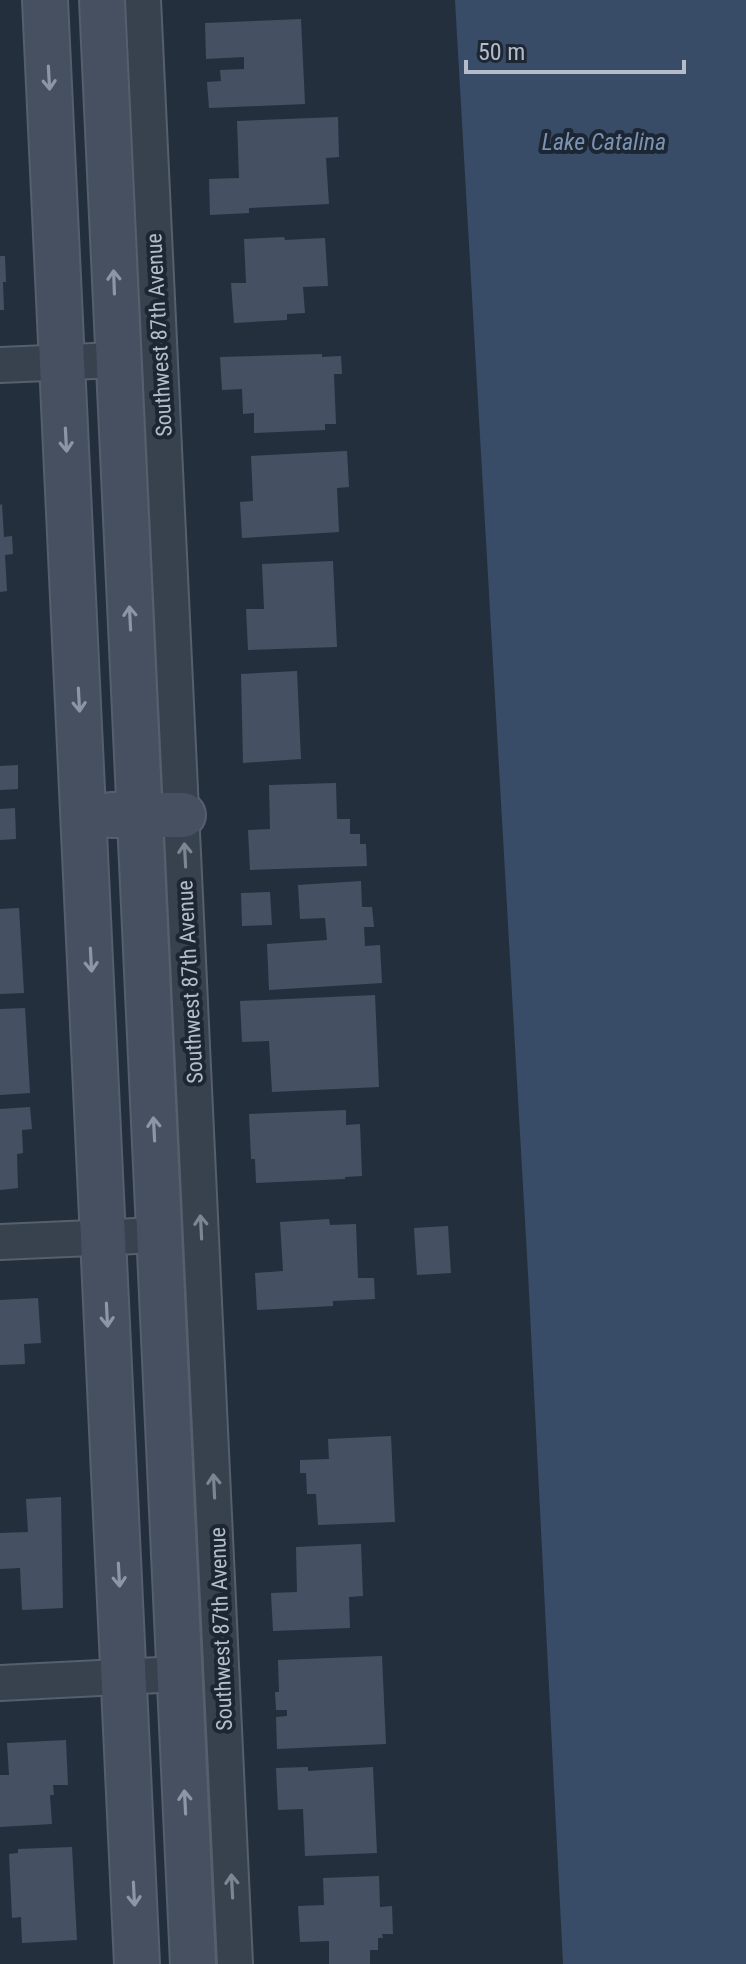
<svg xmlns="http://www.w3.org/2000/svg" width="746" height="1964" font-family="'Roboto Condensed',sans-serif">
<rect width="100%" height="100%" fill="#242f3e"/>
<path fill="#394c67" d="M455,0h291v1964h-183l-35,-691z"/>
<path fill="#455162" d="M301,19l4,85 -96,4 -2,-26 14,-1 -1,-11 24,-1v-12l-38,2 -1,-36z
M338,117l1,40 -13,1 3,46 -80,4v5l-39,2 -1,-36 30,-1 -2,-57z
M284,237l1,3 40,-2 3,48 -25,1 2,26 -18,1v6l-53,3 -3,-40h15l-2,-44z
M0,256h5l1,26h-3l1,28h-4z
M322,354v3l19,-1 1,18h-8l2,50h-11v6l-71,3v-20l-11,1 -1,-25 -20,1 -2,-33z
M347,451l2,36 -12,1 2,44 -97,6 -2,-36 13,-1 -2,-45z
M2,504l2,33 8,-1 1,18 -8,1 2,36 -7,1v-87z
M333,561l4,86 -89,3 -2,-41h18l-2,-45z
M297,671l4,88 -58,4 -2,-89z
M18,765v24l-18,1v-24z
M336,783l1,36h13v15h10v10h6l1,22 -117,4 -2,-40 22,-1 -1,-44z
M15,808l1,31 -16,1v-31z
M361,881l1,26h10l2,20h-10l1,19 15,-1 2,38 -113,7 -2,-46 60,-4 -2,-22 -25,1 -2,-34z
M270,892l2,33 -30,1 -1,-33z
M19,908l5,85 -24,1v-85z
M375,995l4,92 -107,5 -3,-51 -27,1 -2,-41z
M25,1008l5,85 -30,2v-86z
M30,1107l2,22 -10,1 1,23 -6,1 1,34 -18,2v-81z
M346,1110v15l14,-1 2,52 -17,1v2l-89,4 -1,-24h-4l-2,-45z
M329,1219l1,6 26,-1 2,54h16l1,21 -42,2v5l-76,4 -2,-37 28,-2 -3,-49z
M448,1226l3,47 -34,2 -3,-47z
M38,1298l3,45 -17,1 1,20 -25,1v-65z
M391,1436l4,86 -77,3 -2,-31h-9l-1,-21h-6v-13l29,-1 -1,-20z
M61,1497l2,111 -41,2 -2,-42 -20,1v-36l28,-1 -2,-33z
M361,1544l2,52 -14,1 1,31 -77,3 -2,-38 26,-1 -1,-45z
M382,1656l4,88 -109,5 -1,-32 11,-1v-6h-11l-1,-18h4l-1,-32z
M66,1740l2,45h-15l1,10h-4l2,29 -52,3v-52h9l-2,-32z
M308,1767v4l65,-4 4,86 -72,3 -2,-47 -25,1 -2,-42z
M72,1847l5,93 -55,3 -1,-26 -9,1 -3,-64 9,-1v-4z
M379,1876l1,31 12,-1 1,28h-11l1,4h-5v12h-8v14h-41v-23l-29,1 -2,-36 26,-1 -1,-27z"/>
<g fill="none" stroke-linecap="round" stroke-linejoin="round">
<g stroke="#565f6c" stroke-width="38">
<path id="minor" d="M143,0l92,1964
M0,365l117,-5
M0,1242l159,-7
M0,1683l179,-9"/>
</g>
<g stroke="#565f6c" stroke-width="48">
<path id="secondary" d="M45,0l92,1964
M102,0l91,1964
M111,815h72"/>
</g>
<use href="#minor" stroke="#38414e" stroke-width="34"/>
<use href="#secondary" stroke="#465061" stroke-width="44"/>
</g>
<defs><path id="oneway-shaft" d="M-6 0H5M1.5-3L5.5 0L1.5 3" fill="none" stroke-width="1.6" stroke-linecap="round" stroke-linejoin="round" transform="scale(2)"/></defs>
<g stroke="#8e96a5">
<use href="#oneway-shaft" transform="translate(49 78) rotate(87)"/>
<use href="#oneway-shaft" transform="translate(114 282) rotate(-92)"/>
<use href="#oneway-shaft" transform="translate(66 440) rotate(87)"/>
<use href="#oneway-shaft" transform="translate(130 618) rotate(-93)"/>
<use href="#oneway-shaft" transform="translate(79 700) rotate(87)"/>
<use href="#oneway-shaft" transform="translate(91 960) rotate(87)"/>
<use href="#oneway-shaft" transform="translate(154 1129) rotate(-93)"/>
<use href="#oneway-shaft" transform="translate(107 1315) rotate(87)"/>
<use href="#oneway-shaft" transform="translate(119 1575) rotate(87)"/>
<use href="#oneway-shaft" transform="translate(185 1802) rotate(-93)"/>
<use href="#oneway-shaft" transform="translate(134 1894) rotate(87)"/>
</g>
<g stroke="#7c8592">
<use href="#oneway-shaft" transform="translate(185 855) rotate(-93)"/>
<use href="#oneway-shaft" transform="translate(201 1227) rotate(-93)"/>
<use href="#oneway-shaft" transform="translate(214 1486) rotate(-93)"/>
<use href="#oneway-shaft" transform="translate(232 1886) rotate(-93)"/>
</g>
<g text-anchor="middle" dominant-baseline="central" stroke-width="8" stroke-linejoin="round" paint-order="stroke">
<g font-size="22" fill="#b4bcc9" stroke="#1d2633">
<text transform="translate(159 335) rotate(-93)">Southwest 87th Avenue</text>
<text transform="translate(190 982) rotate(-93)">Southwest 87th Avenue</text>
<text transform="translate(221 1629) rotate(-92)">Southwest 87th Avenue</text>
</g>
<g font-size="24" font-style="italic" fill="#7c92b1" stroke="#1d2633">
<text x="604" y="142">Lake Catalina</text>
</g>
</g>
<path d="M466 60v12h218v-12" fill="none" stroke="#b4bcc9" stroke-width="4"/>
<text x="478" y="60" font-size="24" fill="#b4bcc9" stroke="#1d2633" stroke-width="6" paint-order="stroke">50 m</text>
</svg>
